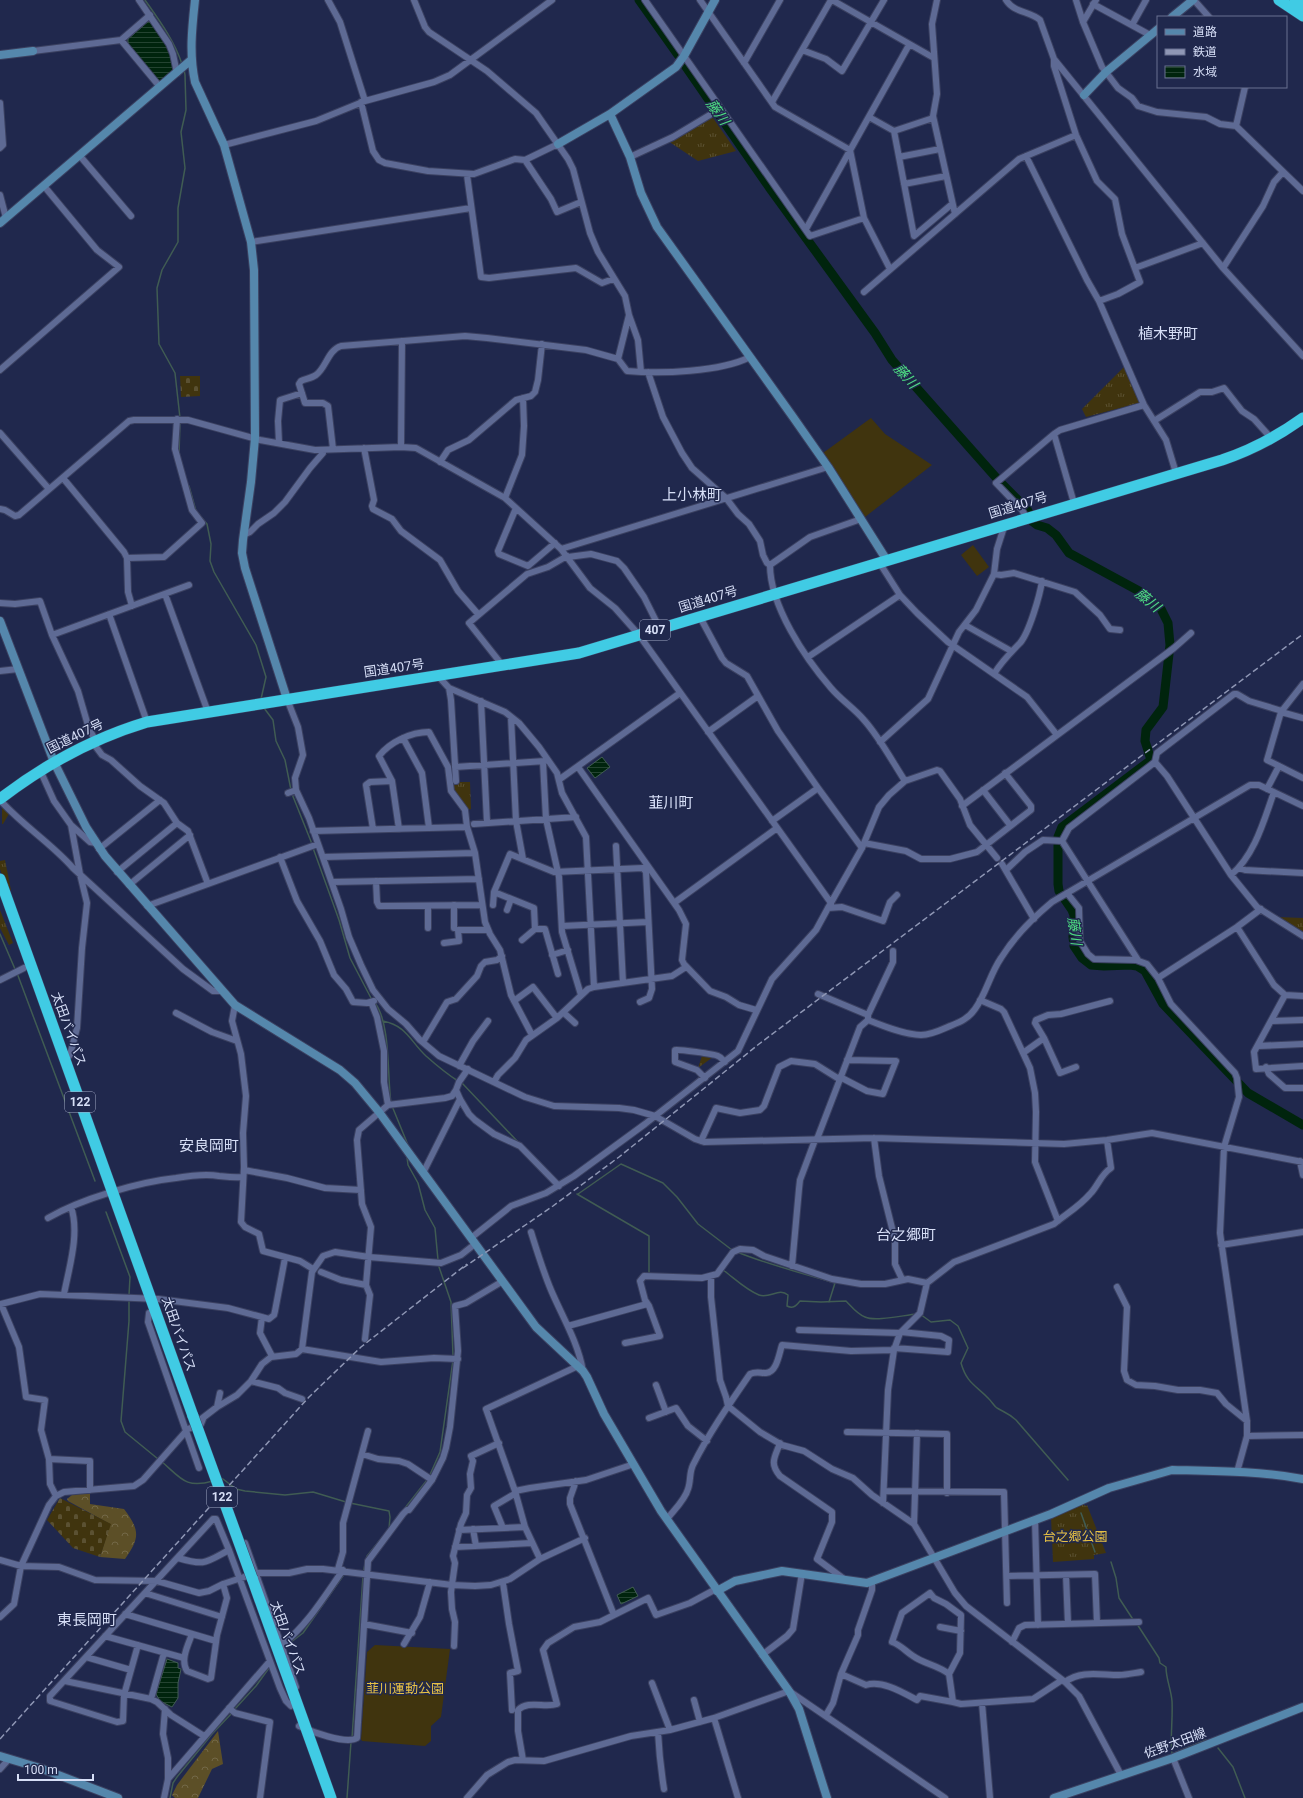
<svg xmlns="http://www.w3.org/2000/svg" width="1303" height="1798" font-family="Roboto,'Noto Sans JP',sans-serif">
<defs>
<pattern id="grass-tufts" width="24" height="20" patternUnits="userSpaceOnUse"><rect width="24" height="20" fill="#40340e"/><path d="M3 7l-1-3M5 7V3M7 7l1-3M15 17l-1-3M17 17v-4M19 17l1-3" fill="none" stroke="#5b5132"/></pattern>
<pattern id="forest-crowns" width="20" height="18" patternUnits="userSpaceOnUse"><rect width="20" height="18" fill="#5c4f27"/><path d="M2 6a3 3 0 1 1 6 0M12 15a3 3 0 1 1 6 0" fill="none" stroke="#736847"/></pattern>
<pattern id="cemetery-stones" width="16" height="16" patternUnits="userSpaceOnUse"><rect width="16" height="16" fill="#40340e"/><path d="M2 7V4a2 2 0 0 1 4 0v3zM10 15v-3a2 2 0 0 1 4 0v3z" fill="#5b5132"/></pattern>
<pattern id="water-rules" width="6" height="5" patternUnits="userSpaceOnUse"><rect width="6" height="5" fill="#00240d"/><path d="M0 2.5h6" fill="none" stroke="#244331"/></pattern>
</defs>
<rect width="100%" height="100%" fill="#20284d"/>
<path fill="url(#grass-tufts)" d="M711,115l25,36 -38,10 -30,-20z
M1125,366l14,37 -53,14 -4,-8z
M452,782h18l1,27 -4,1 -14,-20z
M2,805l8,7 -7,12h-1z
M5,860l6,30 -3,2 -8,-23v-8z
M0,910l13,33 -4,2 -9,-17z
M1277,917l26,1v15z
M702,1056l11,1 -15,11z
M1083,1503l2,3 2,-1 19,48 -12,2v4l-41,3 -2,-45z"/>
<path fill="url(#forest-crowns)" d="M90,1492v12l34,5c16,21 16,29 1,50l-25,-2 10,-33 -42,-23 -1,-2 5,-4z
M218,1731l5,33 -11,5 -14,29h-23l-3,-3 5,-10z"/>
<path fill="url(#cemetery-stones)" d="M180,376h20v20l-19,1z
M60,1498l51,26 -11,33 -27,-9 -26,-28z"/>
<path fill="#40340e" d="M871,418l14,16 47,31 -67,52 -42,-64z
M973,545l16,22 -12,9 -16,-21z
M375,1645l75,4 -9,68 -10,9v15l-6,5 -63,-5 -1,-2 6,-87z"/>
<path fill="url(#water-rules)" stroke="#405c53" d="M151,19l17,26 6,24 -12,12 -4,-1 -30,-36v-5z
M602,757l8,10 -15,11 -8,-10z
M633,1587l5,9 -17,8 -4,-9z
M167,1659l11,4v5l3,1 -3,14v15l-6,9 -12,-6 -4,-7z"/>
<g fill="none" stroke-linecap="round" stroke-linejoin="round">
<path stroke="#405c53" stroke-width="1.5" d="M145,0c14,20 29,40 37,64
M180,418l-5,-45 -16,-29 -2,-56 5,-18 16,-28v-34l7,-40 -4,-36 5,-22 -1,-35 -1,-6
M179,454l1,-32
M189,486l7,25 11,13 4,20 -1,17 4,11 42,73 10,32 -5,22
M264,708l9,12 3,21 9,19 6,30
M292,794l20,50
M313,848l26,72 11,38 22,42
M0,934l15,35
M17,973l78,208
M375,1003c16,21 12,73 16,100
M383,1021c24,5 27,20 43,35 9,8 21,18 32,25
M462,1083l56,59
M392,1106l16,39
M407,1157l1,8 10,18 7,27 10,18 3,32
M577,1194l72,42v37
M578,1194l43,-30 42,19 14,14 21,27 34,26
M106,1212l24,65 -1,18
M737,1252c32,13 65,21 98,31l-6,19
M438,1264l13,38 2,54
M723,1270c11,8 23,20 36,25 11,4 20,-8 29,0l-1,11c6,3 9,0 13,-5l21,1 25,-1c5,5 11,13 19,16 11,5 39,-2 52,-3
M129,1299v22l-8,100 4,11 33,27
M920,1314l11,8 19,-2 8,6 10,22 -7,15c6,21 15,22 28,36 3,3 5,7 8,9 8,5 10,4 19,12l52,60
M161,1461c20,17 24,28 52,20
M429,1477l11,-25 13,-92
M220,1479h3l13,10 9,2 40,4 28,-3 33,10
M350,1503l39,8 1,6 -1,12
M405,1508l22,-28
M1081,1513l14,39
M1111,1562l5,16 3,20 15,23
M363,1573l4,-17 17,-21
M1137,1624l22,34 1,5 6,4c0,12 5,22 6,34 1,18 -2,35 0,53l34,-14
M286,1646l17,-13 40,-57
M234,1710l22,-24 13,-18
M352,1738l11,-162
M1218,1748l15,19 12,31
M170,1798l3,-15 4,-6 35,-43 20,-21
M347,1798l4,-56"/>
<path stroke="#00240d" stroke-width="9" d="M639,0l39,55
M686,67l83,120 106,146 17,27 108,122 27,27 6,13 4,3 10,3 9,7 13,18 70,38 22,18 7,14 2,22 -7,62 -17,23 -1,11 6,19 -89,67 -4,10v47l1,7 13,19 2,5 -1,22 1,9 8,12 9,7 13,1 26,-1 7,1 8,5 18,33 85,89 55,32"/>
<g stroke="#3b4161" stroke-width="8">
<path id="street" d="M139,0l30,44 4,10 4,19
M328,0l12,22 25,79
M414,0l11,27 4,5 58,39 49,42 32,46 5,10 17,64 8,19 27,44 4,19 -11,44
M645,0l165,236 54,-18
M700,0l75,107 75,43 14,68 26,51
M832,0l102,58
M937,0l-5,24 5,70 -4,22 22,98
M1006,0c8,13 24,11 34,20l14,39 169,209 80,88
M1076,0l7,22 19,45 16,21 14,10 6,8 19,6 49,5 14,7 16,2 67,65
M1194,0l15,17
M1093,4l57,31
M1083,22l13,-22
M1132,25l14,-25
M121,40l39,47
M802,50l24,9 16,12 42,-71
M33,51l88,-11 29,-25
M1054,59v7l22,69 21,46 18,18 7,35 18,48 -22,12 -19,7
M744,63l36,-63
M361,102l12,49 6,9 6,3 43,8 46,3 41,-15 10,1 33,-16
M772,102l59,-102
M0,103l3,42 -3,3
M869,117l25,14 20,105 38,-32
M1236,126l9,-39
M894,131l39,-13
M224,145l92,-24 49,-20 69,-19 16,-7 102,-75
M80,156l51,60
M1026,156l61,124 12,21 45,104 22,35 10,33
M630,157l43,-20 40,-24
M899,157l41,-8
M525,160l26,39 6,13 24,-10
M467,175l14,102 8,1 87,-10 26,15 11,-4
M904,184l42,-8
M0,195l6,23
M806,229l103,-184
M251,242l220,-34
M1135,268l68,-25
M1223,268l40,-62 11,-24 9,-10
M864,292l155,-133 57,-24
M629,315l9,25 3,32
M0,370l119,-103 -22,-17 -53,-64
M648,372l15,45 19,36 10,15 34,30 12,16 11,10 11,17 3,14 4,8 3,2c0,41 35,93 61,123 10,12 23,20 33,32 16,18 28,41 41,61
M1154,421l46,-29h12l12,-4 18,23 12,8 18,20
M0,433l49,56
M279,443l-1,-22 2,-21 22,-7
M401,447l1,-106
M364,448l10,52 -2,6 1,3 19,10 9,12 39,29 18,31 20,23
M333,449l-5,-43 -5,-3h-18l-6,-19 2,-3c4,-2 11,-3 15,-6 10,-7 12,-25 25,-29l124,-10 22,2 99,12 32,9 9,12c33,3 94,1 123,-14
M440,462l8,-12 21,-10 47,-40 15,-4 4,-4 3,-12 4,-36
M63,478l61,74 3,6 1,34 4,14
M505,498l17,-43 2,-29 -1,-28
M1074,503l-20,-69 6,-4 84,-25
M516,508l-18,43 1,3 29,12 27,-23
M0,509l5,1 10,6 4,-1 110,-94 5,-1h54l72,20 55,10 86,-3 15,1 89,50 56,51 29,39 25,20 24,27 192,268
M1026,517l-4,-7 -26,-27 58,-49
M243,535l7,-3 8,-8 16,-11 11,-11 25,-34 13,-15v-3
M561,549l267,-82
M568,557l23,-3 26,7 7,7 20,29 16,32
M127,558l37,-1 38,-34 -10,-13 -17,-61 2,-30
M879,562l21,33 17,18 31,29 79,55 30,38
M770,565l40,-28 51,-18
M994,574l7,1 13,-2 61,19 25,23 10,14 10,1
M165,594l43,118
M0,603l15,1 25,-3 12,34 26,56 11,38 7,12
M109,614l38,108
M700,617l22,41 4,5 21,13 31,55 40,57 44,60
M965,625l46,26
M52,635l137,-50
M808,657l92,-62
M503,666l-34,-43 58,-49 21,-7 19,-11
M0,671l18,-2
M994,674c7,-12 16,-21 26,-31 9,-10 20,-48 22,-62
M438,676l11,12 56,24 14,11 20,24 18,26 5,20 24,44 8,150
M1303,684l-22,28 -14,48 36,18
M449,688l2,12 5,81
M287,699l11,28 5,28 -8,23 1,12 13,28 32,91 8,28 12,28 12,25 15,19 18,15 14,16 19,16 86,41 29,9 65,2 15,2 21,6 40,23 9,3 170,-4 190,6 43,-4 45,-7 151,29
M481,701l6,121
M1282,711l-33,-10 -12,-7h-3l-77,59 -2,9 12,14 64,99 26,32 46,29
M1281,712l22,6
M511,717l5,104 7,38
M708,732l50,-36
M403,738l19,35 7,55
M880,742l48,-43 31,-67 17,-22 18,-36 3,-25 8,-25
M93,743l9,12 9,5 29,26 24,17 13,20 11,8 20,53
M543,762l3,57 13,58 3,55 19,63
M455,767l90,-6
M578,767l101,143 7,14 -4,36 2,4 26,27 16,6 13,8 17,5
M40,770l14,31 17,24 9,49 7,29 -5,45 -5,80 -7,27 -5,5
M560,779l120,-86
M1267,789l12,-23
M983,790l27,35
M288,793l8,-3
M0,800c22,25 51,43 73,68l110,101 30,22h8
M962,806l212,-158 17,-15
M772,821l46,-33
M474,824l102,-7
M71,825l19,17 6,1
M373,829l-7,-44 4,-3 22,-1
M399,829l-7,-48 -13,-25c11,-14 32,-24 50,-24l19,35 3,24 14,19 2,17 8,26 10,69 5,12 10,16 11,45 21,40
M313,831l154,-4
M1062,841l76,119
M1062,841l7,-13 86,-66
M864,843l42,8 15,8h29l27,-7 54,-42v-4l-26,-33
M616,846l7,137
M99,849l61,-49
M280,857l17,44 23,40 14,34 12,14 7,13 14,1 7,-2
M323,857l152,-4
M1002,864l32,55
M1239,868l6,2 58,3
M1006,870l19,-18 18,-12 19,1
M117,872l60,-49
M1231,875c24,-20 33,-55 43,-83
M376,881l1,21 2,4 103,-1
M332,882l147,-3
M129,885l61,-50
M494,892l40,16 1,21h10l13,45
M1067,893l12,15 1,33 8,13 6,5 42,1 11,4 11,14 13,26 64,69 2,5 2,19 -15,50 -4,86 27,188v15l-10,36
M674,903l103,-75
M454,905v23
M493,905l1,-13 16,-38 44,18 89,-4 3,4 6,117 -3,9 -9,4
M147,906l171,-62
M428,906v22
M828,908l14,-1 41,14 7,-19 7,-7
M507,910l4,-11
M562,926l86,-4
M1237,927l37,58 11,10 18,1
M522,940l13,-11
M444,943l15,-2 -1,-11h30
M552,955l16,-5
M1158,978l79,-51 24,-18
M0,980l24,-12
M818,994l50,21
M1285,995l-31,57 2,17 47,-3
M980,1000l21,9 3,3 26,56 5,25 1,19 -1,50 23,59
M514,1001l19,-14 24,31
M235,1005l-3,16 9,33 5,42 -3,37 1,34 -3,55 4,5 14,7 4,17 37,10 13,8
M176,1013l36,19 25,9
M564,1013l11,10
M868,1020v-5l25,-53v-11
M1272,1021l31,-1
M1044,1038l16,35 16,-6
M423,1042l24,-40 9,-3 21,-23 4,-10 4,-4 12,-2 5,-4
M1258,1046l45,-2
M1023,1053l21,-15 -9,-15 1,-3 12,-5 13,-1 49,-13
M459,1066l14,-25 15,-20
M1266,1067l3,7 16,14h18
M468,1069l-9,13 -3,8 4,9 9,15 6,6 19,14 26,12 39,40
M840,1077l27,14 16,3 13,-33 -49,-1
M705,1078l-8,-8 -22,-8v-12c3,-1 39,4 43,6 3,1 5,4 7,6
M494,1082l4,-7 17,-17 11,-18 31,-22 31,-29 6,-2 78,-11 14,-9
M388,1105l57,-7 7,-2 4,-6
M874,1138l5,38 16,64v24l7,15
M817,1139l43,-112 8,-7c15,6 37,15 53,15 10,0 20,-5 29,-9 10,-4 18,-7 25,-17 11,-15 15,-35 26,-51 13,-21 33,-41 51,-56l198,-117h9l44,21
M701,1141l15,-33 24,5 20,-3 4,-4 15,-39 12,-6 24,3 24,15
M1300,1161l3,14
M244,1170l43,8 38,10 36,2
M423,1173l37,-74
M48,1218c33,-19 90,-36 128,-40 12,-2 32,-4 43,-2 9,1 16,2 24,1
M531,1232c6,19 12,39 20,58 11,26 27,52 32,81
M471,1238l40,-32 35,-13 28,-17 71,-52 93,-73 34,-72 44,-49 12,-22 34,-60 17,-41 10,-12 16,-14 32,-11 3,1 20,28 10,26 27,33
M1221,1245l82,-13
M792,1266l7,-77 1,-9 15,-40
M321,1272l20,8 25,5 5,-58 -9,-23 -5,-64 2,-10 29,-25 -4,-23v-31l-7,-34 -6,-15
M711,1277v20l9,83 6,17 2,9 32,26 22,13 22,6 28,18 21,9 19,17 42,29 41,69 11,13 99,76 14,14 42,79
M1117,1287l10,20 -3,64 3,9 9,5 19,1 23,4h22l17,3 9,11 21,17
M64,1294c5,-26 16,-61 7,-87
M149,1313l-1,9 51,146
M262,1317l-2,16 12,23
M568,1326l79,-22
M799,1330l101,3
M365,1339l5,-44 -4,-10
M625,1343l35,-7 -11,-30 -4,-6 -5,-19 4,-5 58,2 15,-4 16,-22 7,-3 13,1 11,6 68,23 29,5h24l23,-5 19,4 27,-21 100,-38c12,-10 26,-18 36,-30 8,-8 11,-20 21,-26l-4,-28
M894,1348l54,4 1,-12 -8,-4 -40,-4
M302,1349l10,-77 11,-16 12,-4 34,5 72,6 20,-8 14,-11
M251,1381l27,7 7,5 17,6
M656,1385l10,27
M217,1407l3,-14
M649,1418l27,-10 12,18 19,15
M200,1420l17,-13 20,-12 14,-14 11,-17 9,-7 25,-3 6,-5 79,13 53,-4 24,1
M847,1432l100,2v59
M1247,1436l56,-1
M780,1443c-5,14 -11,20 0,33l52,36v10l-15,37 27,20
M362,1454l16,5 21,2 9,3 24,16
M49,1459l41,2v29
M576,1481l-6,17v6l44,111
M515,1491l15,-3 56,-8 48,-16
M884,1491l120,1 3,111
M56,1496l-6,-12 -1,-25 -8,-29 4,-30 -19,-3 -7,-50 -18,-43 39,-10 118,5 70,9 41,11 5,-4 1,-4 10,-53
M883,1503l5,-113 6,-40 6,-17 20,-20 7,-30
M667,1519c7,-9 18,-19 21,-30 3,-8 1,-16 5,-24 16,-32 37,-62 57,-91 6,-3 10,-1 16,-1 11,-1 13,-19 16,-28l69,6 43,-1
M1035,1520l3,105
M914,1524l3,-91
M503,1528l-9,-22 22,-13
M473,1529l3,17
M459,1530l66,-3
M245,1543l51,144
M455,1547l77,-4
M178,1558c27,8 27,5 51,-8
M540,1559l-15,-32 -10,-36 -29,-82 92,-43
M0,1560l21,6 38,1 36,13 62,1 42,12 10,-2 14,-7 33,-11h33l18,-4h16l129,16 23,1 16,-1 19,-6 30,-20 45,-21
M338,1569l5,-17v-29l25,-92
M1066,1575l2,49
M1007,1576l88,-2 2,49
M503,1583l6,41 9,47 -8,2 2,37
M145,1593l77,24
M125,1614l91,27
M0,1617l14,-13 7,-38 28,-61 7,-9 8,-4 70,-6 9,-6 45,-51 13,-5 2,-5
M364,1624l48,9
M940,1627l21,4
M192,1634c-4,11 -12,26 -5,37l21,8 3,-1 6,-43 10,-37 -4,-14
M105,1636l79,22
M1012,1642l7,-14 6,-3 114,-3
M404,1644l16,-27 10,-35
M138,1645l-14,50 -1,26 -6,1 -67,-21v-5l163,-177h3l13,31 51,138 6,13 5,5
M282,1645c26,-21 42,-48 61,-75
M454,1646l1,-24 -3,-13 -1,-17 4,-29 -2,-7 8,-32 5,-11 1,-18 4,-7 -1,-14 3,-13 -2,-5 28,-13
M762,1655l25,-19 6,-7 9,-56
M86,1657l45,13
M841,1674l25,11c16,-5 36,7 51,15l3,-4 33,6
M949,1674c-11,-9 -25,-10 -36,-18 -8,-5 -12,-11 -21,-14l10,-29 28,-20 4,5 12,6 15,11 -1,38 -11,21 4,28 8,2 72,-5 29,-19
M65,1681l86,18 6,3 14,13 33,21
M1065,1682c16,-12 35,-7 54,-7 7,0 15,-2 22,-3
M652,1683l18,47
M151,1699l13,-46
M694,1700l6,22
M982,1703l8,95
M229,1708l6,5 35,9 -10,76
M826,1715l7,-12 8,-29 17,-39v-5l14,-40v-8
M714,1718l24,80
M299,1726c11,5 47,19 58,12l11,-177 35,-47 4,-4h2l23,-30 11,-22 3,-10 4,-21 8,-76 -3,-45 11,-3 37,-22
M658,1732c1,20 3,38 6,57
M1173,1758l16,40
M523,1760l-5,-29v-21c10,-10 27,-2 39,-6l-14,-54 5,-7 26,-16 26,-5 48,-24 8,17 34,-12 26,-14
M0,1769l9,-10
M168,1779l102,-118
M164,1798l4,-19v-21l-5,-24 2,-25
M467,1798l20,-23 21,-13 7,-2 29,1 87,-25 39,-6 44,-12 75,-27 156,107"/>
</g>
<g stroke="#3b4161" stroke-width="10">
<path id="secondary" d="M195,0c-3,28 -6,54 0,82l29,63 27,97 3,28 1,168 -4,44 -8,58 -1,13 3,15 42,131
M1172,17l21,-17
M0,55l33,-4
M1084,95l22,-23 52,-43
M610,114l20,43 11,36 16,34 136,190 35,50 58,92
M558,144l52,-30 66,-47 8,-11 31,-56
M0,223l191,-163
M0,621l54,141 32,65 19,29 130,149 105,65 15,13 24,29 157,215 47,44 4,6 17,37 57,97 128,180 10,18 28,89
M717,1591l18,-10 47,-10 85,12 184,-69 58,-26 63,-18c43,1 88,1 131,9
M0,1756l40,12 78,30
M1054,1798l119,-40 130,-51"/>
</g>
<g stroke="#3b4161" stroke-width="12">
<path id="highway" d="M1279,0l24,16
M1295,0l8,6
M0,799c44,-34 94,-61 147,-77l432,-69 643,-193c30,-10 56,-24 81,-42
M0,879l193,537
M252,1578l79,220"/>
</g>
<use href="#street" stroke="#5e6a94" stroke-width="6"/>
<use href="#secondary" stroke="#5587ac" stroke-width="8"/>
<use href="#highway" stroke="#40cbe4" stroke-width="11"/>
<path stroke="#8f97b5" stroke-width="1.5" stroke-dasharray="6 3" stroke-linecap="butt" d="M463,1268l90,-62 66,-49 140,-113 544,-410
M0,1739l309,-342 52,-50 106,-83"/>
<g stroke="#3b4161" stroke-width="12" stroke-linecap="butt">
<path id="highway-bridge" d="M193,1416l59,162"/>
</g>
<use href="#highway-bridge" stroke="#40cbe4" stroke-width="11"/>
</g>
<g text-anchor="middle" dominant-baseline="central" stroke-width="3" stroke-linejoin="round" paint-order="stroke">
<g fill="#20284d" stroke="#a0a8c4" stroke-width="1">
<rect x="640" y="620" width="30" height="20" rx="3"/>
<rect x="65" y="1092" width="30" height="20" rx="3"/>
<rect x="207" y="1487" width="30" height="20" rx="3"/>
</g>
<g font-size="12" font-weight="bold" fill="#d7dff7">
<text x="655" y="630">407</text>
<text x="80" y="1102">122</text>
<text x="222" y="1497">122</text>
</g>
<g font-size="13" fill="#d7dff7" stroke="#20284d">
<text transform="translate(1018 505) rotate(-17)">国道407号</text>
<text transform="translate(708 599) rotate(-17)">国道407号</text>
<text transform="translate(394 668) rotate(-8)">国道407号</text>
<text transform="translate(75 736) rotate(-26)">国道407号</text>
<text transform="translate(69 1029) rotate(70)">太田バイパス</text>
<text transform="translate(179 1334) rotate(71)">太田バイパス</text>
<text transform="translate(288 1638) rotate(70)">太田バイパス</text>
<text transform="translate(1175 1743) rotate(-20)">佐野太田線</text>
</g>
<g font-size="13" fill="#e7c144" stroke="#20284d">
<text x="1075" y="1536">台之郷公園</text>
<text x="405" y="1688">韮川運動公園</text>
</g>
<g font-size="14" font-style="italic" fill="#4ee083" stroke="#20284d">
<text transform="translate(718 112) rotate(55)">藤川</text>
<text transform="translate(906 376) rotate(48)">藤川</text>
<text transform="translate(1148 600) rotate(39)">藤川</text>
<text transform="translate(1075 931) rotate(82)">藤川</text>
</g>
<g font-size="15" fill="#d7dff7" stroke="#20284d">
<text x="1168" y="334">植木野町</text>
<text x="692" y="495">上小林町</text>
<text x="671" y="803">韮川町</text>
<text x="209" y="1146">安良岡町</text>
<text x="906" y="1235">台之郷町</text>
<text x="87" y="1620">東長岡町</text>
</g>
</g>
<rect x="1157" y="16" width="130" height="72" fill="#20284d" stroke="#697191"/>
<rect x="1165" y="29" width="20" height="6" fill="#5587ac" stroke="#697191"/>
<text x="1193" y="36" font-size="12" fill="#d7dff7">道路</text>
<rect x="1165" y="49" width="20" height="6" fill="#8f97b5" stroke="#697191"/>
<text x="1193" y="56" font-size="12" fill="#d7dff7">鉄道</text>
<rect x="1165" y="66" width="20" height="12" fill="url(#water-rules)" stroke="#697191"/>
<text x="1193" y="76" font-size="12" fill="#d7dff7">水域</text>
<path d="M18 1774v6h75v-6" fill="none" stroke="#d7dff7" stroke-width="2"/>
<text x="24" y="1774" font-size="12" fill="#d7dff7" stroke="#20284d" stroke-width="3" paint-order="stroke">100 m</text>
</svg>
